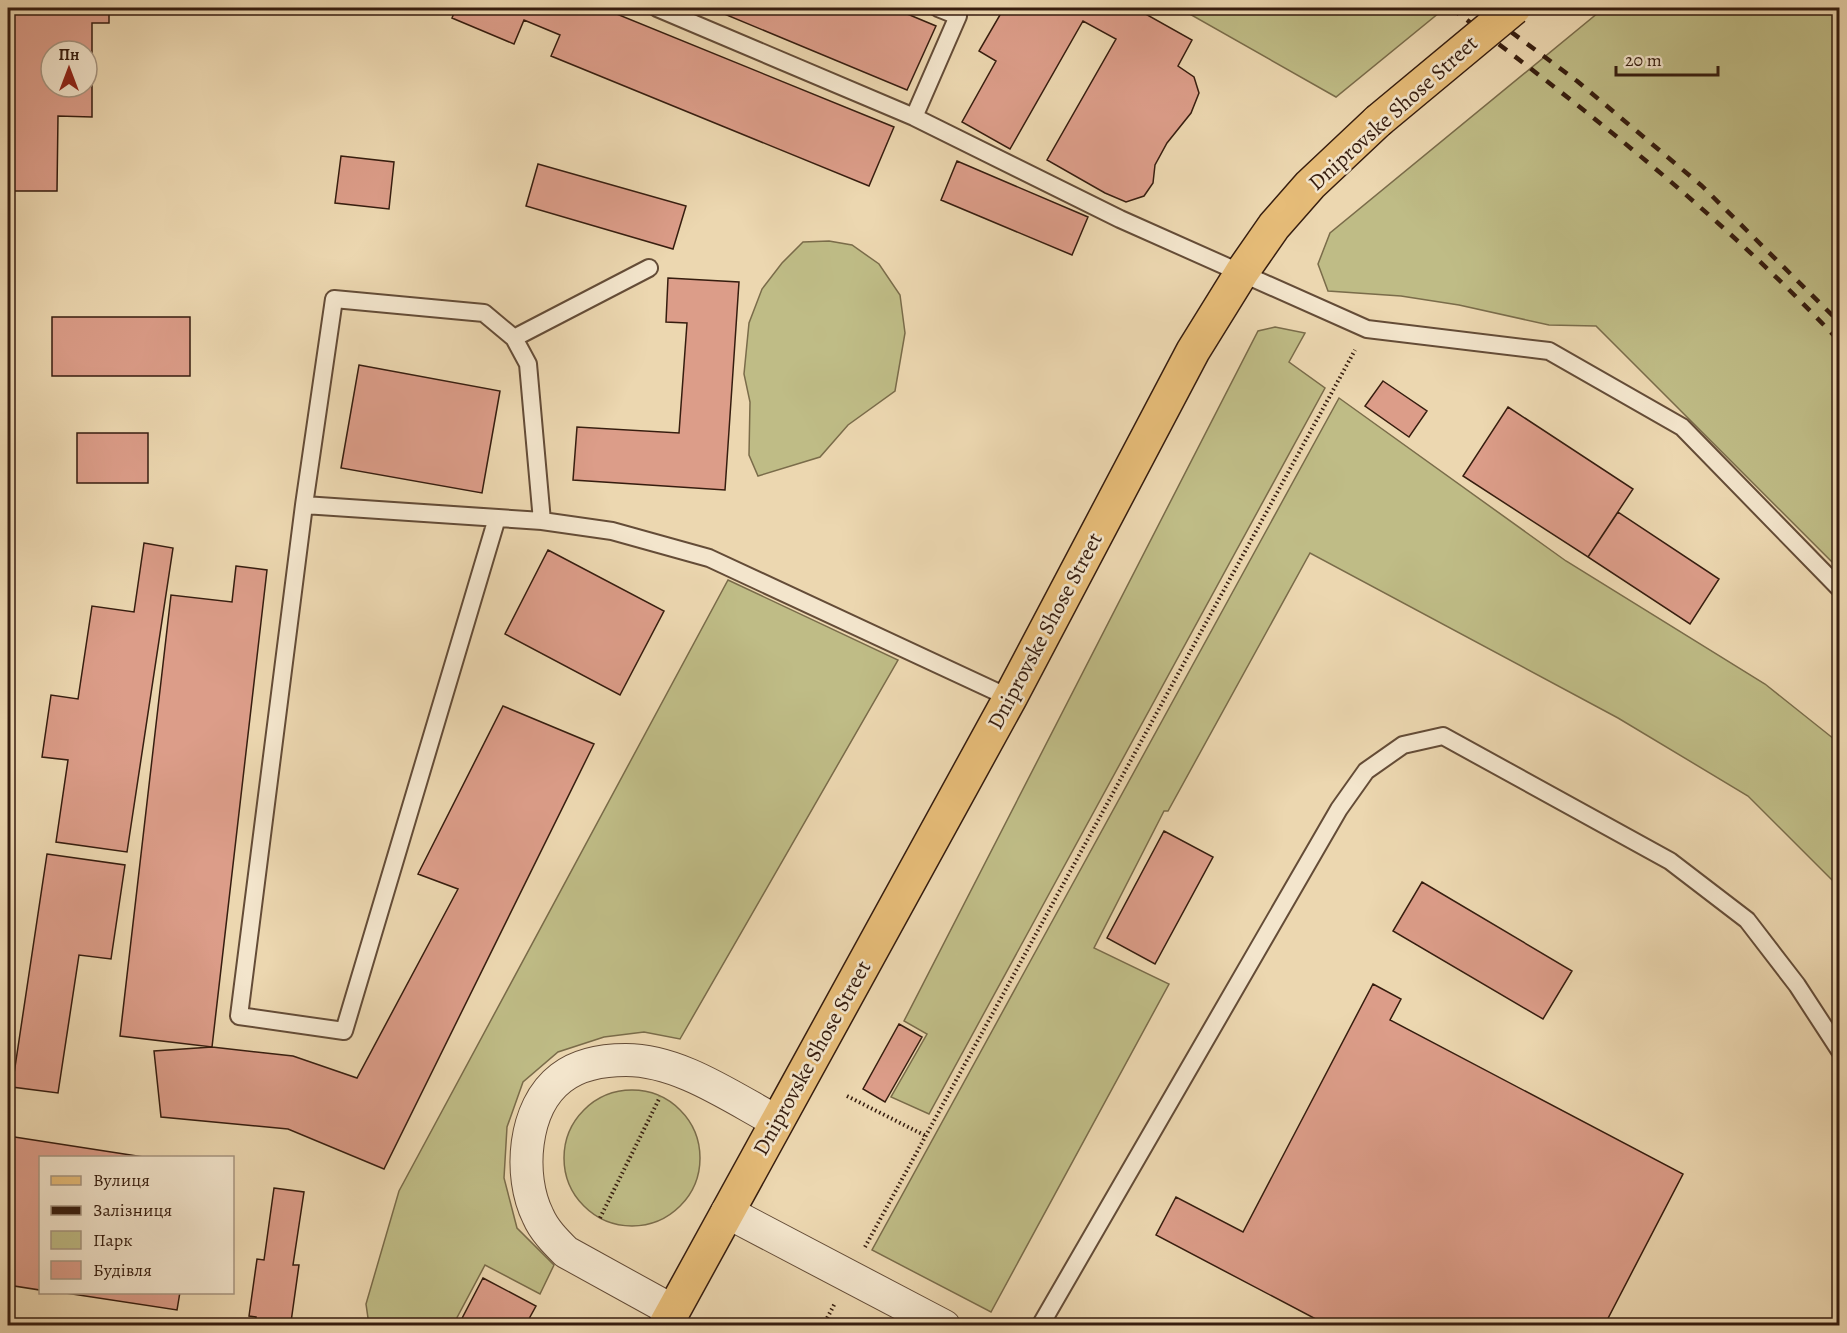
<svg xmlns="http://www.w3.org/2000/svg" width="1847" height="1333" font-family="Alegreya,serif">
<rect width="100%" height="100%" fill="#ecd7b0"/>
<filter id="stains"><feTurbulence type="fractalNoise" baseFrequency=".00333" numOctaves="4"/><feColorMatrix values="0 0 0 0 .2 0 0 0 0 .09 0 0 0 0 .02 0 0 0 .5 -.17"/></filter>
<radialGradient id="worn" r=".72"><stop offset=".6" stop-color="#630" stop-opacity="0"/><stop offset="1" stop-color="#630" stop-opacity=".3"/></radialGradient>
<path fill="#bfbc86" stroke="#7a6c4a" stroke-width="1.5" d="M1179,8h266l-109,89z
M1604,8h235v561l-243,-243 -47,-1 -90,-20 -58,-9 -73,-5 -10,-27 12,-31z
M829,241l23,4 27,19 21,31 5,38 -10,58 -47,34 -28,32 -62,19 -9,-21 1,-53 -6,-28 5,-51 13,-34 20,-26 21,-21z
M1275,327l30,6 -16,29 36,26 -396,726 -38,-17 36,-63 -23,-13 354,-690z
M1339,398l227,163 199,123 74,59v144l-91,-91 -130,-78 -308,-165 -142,258h-4l-70,137 75,36 -178,328 -119,-62z
M728,580l170,80 -218,379 -36,-7 -40,5 -46,15 -35,30 -16,45 -3,51 13,50 37,37 -14,29 -55,-29 -32,60h-84l-3,-21 33,-113z
M564 1158a68 68 0 1 1 136 0a68 68 0 1 1-136 0Z"/>
<path fill="#dc9d89" stroke="#361d0f" stroke-width="1.5" fill-rule="evenodd" d="M8,8h101v15h-17v94l-34,-1 -1,75h-49zM51,51h36v36h-36z
M456,8h146l292,119 -25,59 -318,-130 9,-21 -36,-15 -10,24 -62,-26z
M710,8h183l43,18 -29,64z
M1004,8h131l57,32 -14,26 16,11 5,16 -8,20 -24,30 -12,22 -2,18 -9,13 -18,6 -21,-9 -58,-33 69,-121 -33,-18 -73,128 -48,-27 34,-61 -17,-10z
M341,156l53,6 -5,47 -54,-6z
M957,161l131,56 -16,38 -131,-55z
M538,164l148,42 -13,43 -147,-43z
M668,278l71,4 -14,208 -152,-10 4,-53 102,6 8,-110 -21,-1z
M52,317h138v59h-138z
M359,365l141,26 -18,102 -141,-25z
M1383,381l44,30 -18,26 -44,-31z
M1508,407l125,82 -45,68 -125,-81z
M77,433h71v50h-71z
M1618,512l101,67 -29,45 -102,-67z
M144,543l29,5 -46,304 -71,-10 12,-82 -26,-3 9,-62 27,4 14,-93 42,6z
M548,550l116,61 -44,84 -115,-61z
M236,566l31,4 -55,477 -92,-11 51,-441 61,7z
M503,706l91,38 -210,425 -96,-40 -127,-12 -7,-66 58,-4 81,9 64,22 101,-189 -40,-15z
M1164,831l49,26 -58,107 -48,-26z
M47,854l78,11 -14,94 -32,-4 -21,138 -46,-6z
M1422,882l150,89 -29,48 -150,-88z
M1373,984l28,15 -11,21 293,154 -79,152h-275l-173,-91 20,-38 67,35z
M899,1024l23,13 -37,65 -22,-13z
M8,1136l142,22h-110v132l-32,-5z
M274,1188l30,4 -11,73h6l-8,57 -6,-1 -1,5h-29l1,-9 -7,-1 8,-57 7,1z
M483,1278l53,28 -11,20h-67z
M59,1292h121l-3,18z"/>
<g fill="none" stroke-linecap="round" stroke-linejoin="round">
<g stroke="#644c37" stroke-width="20">
<path id="service" d="M657,8l257,109 206,102 247,110 182,22 133,76 158,162
M914,117l44,-101 -20,-8
M514,338l135,-70
M304,505l30,-206 150,14 30,25 14,26 14,157
M497,518l-153,513 -105,-15 65,-511 238,16 70,10 97,27 301,140
M1040,1326l299,-517 27,-38 37,-26 40,-9 227,125 77,59 50,65 43,66"/>
</g>
<g stroke="#644c37" stroke-width="34">
<path id="minor" d="M727,1212l217,114
M673,1311l-107,-59c-11,-11 -22,-22 -28,-36 -20,-40 -15,-109 23,-138 18,-14 43,-18 65,-18 53,0 105,37 150,61"/>
</g>
<g stroke="#361d0f" stroke-width="36">
<path id="primary" d="M665,1326l345,-628 183,-347 49,-79 32,-46 36,-41 68,-64"/>
</g>
<path stroke="#361d0f" stroke-width="4" stroke-dasharray="1.5 3" stroke-linecap="butt" d="M847,1096l79,40
M600,1218l60,-121
M865,1247l490,-897
M823,1326l12,-23"/>
<use href="#service" stroke="#f3e5cc" stroke-width="16"/>
<use href="#minor" stroke="#f3e5cc" stroke-width="32"/>
<use href="#primary" stroke="#e6bc78" stroke-width="33"/>
<path stroke="#361d0f" stroke-width="4.5" stroke-dasharray="10 10" stroke-linecap="butt" d="M1451,8c137,103 271,208 389,334
M1479,8l98,73 125,105 138,137"/>
<g stroke="#361d0f" stroke-width="36" stroke-linecap="butt">
<path id="primary-bridge" d="M1378,121l136,-113"/>
</g>
<use href="#primary-bridge" stroke="#e6bc78" stroke-width="33"/>
</g>
<g text-anchor="middle" dominant-baseline="central" stroke-width="5" stroke-linejoin="round" paint-order="stroke">
<g font-size="22" fill="#361d0f" stroke="#f3e5cc">
<text transform="translate(1393 113) rotate(-42)">Dniprovske Shose Street</text>
<text transform="translate(1045 631) rotate(-62)">Dniprovske Shose Street</text>
<text transform="translate(812 1058) rotate(-61)">Dniprovske Shose Street</text>
</g>
</g>
<rect width="1847" height="1333" fill="none" stroke="#ecd7b0" stroke-width="30"/>
<rect x="9" y="9" width="1829" height="1315" fill="none" stroke="#361d0f" stroke-width="3"/>
<rect x="15" y="15" width="1817" height="1303" fill="none" stroke="#361d0f" stroke-width="1.5"/>
<rect x="39" y="1156" width="195" height="138" fill="#f3e5cc" stroke="#a79580" stroke-width="1.5"/>
<rect x="51" y="1176" width="30" height="9" fill="#e6bc78" stroke="#a79580" stroke-width="1.5"/>
<text x="93" y="1186" font-size="18" fill="#361d0f">Вулиця</text>
<rect x="51" y="1206" width="30" height="9" fill="#361d0f" stroke="#a79580" stroke-width="1.5"/>
<text x="93" y="1216" font-size="18" fill="#361d0f">Залізниця</text>
<rect x="51" y="1231" width="30" height="18" fill="#bfbc86" stroke="#a79580" stroke-width="1.5"/>
<text x="93" y="1246" font-size="18" fill="#361d0f">Парк</text>
<rect x="51" y="1261" width="30" height="18" fill="#dc9d89" stroke="#a79580" stroke-width="1.5"/>
<text x="93" y="1276" font-size="18" fill="#361d0f">Будівля</text>
<g transform="translate(69 69)"><circle r="28" fill="#f3e5cc" stroke="#a79580" stroke-width="1.5"/>
<path d="M0-4.5L10 22L0 15L-10 22Z" fill="#8f2418"/>
<text y="-9" font-size="16" font-weight="bold" text-anchor="middle" fill="#361d0f">Пн</text>
</g>
<path d="M1616 66v9h102v-9" fill="none" stroke="#361d0f" stroke-width="3"/>
<text x="1625" y="66" font-size="18" fill="#361d0f" stroke="#f3e5cc" stroke-width="4.5" paint-order="stroke">20 m</text>
<rect width="100%" height="100%" filter="url(#stains)"/>
<rect width="100%" height="100%" fill="url(#worn)"/>
</svg>
